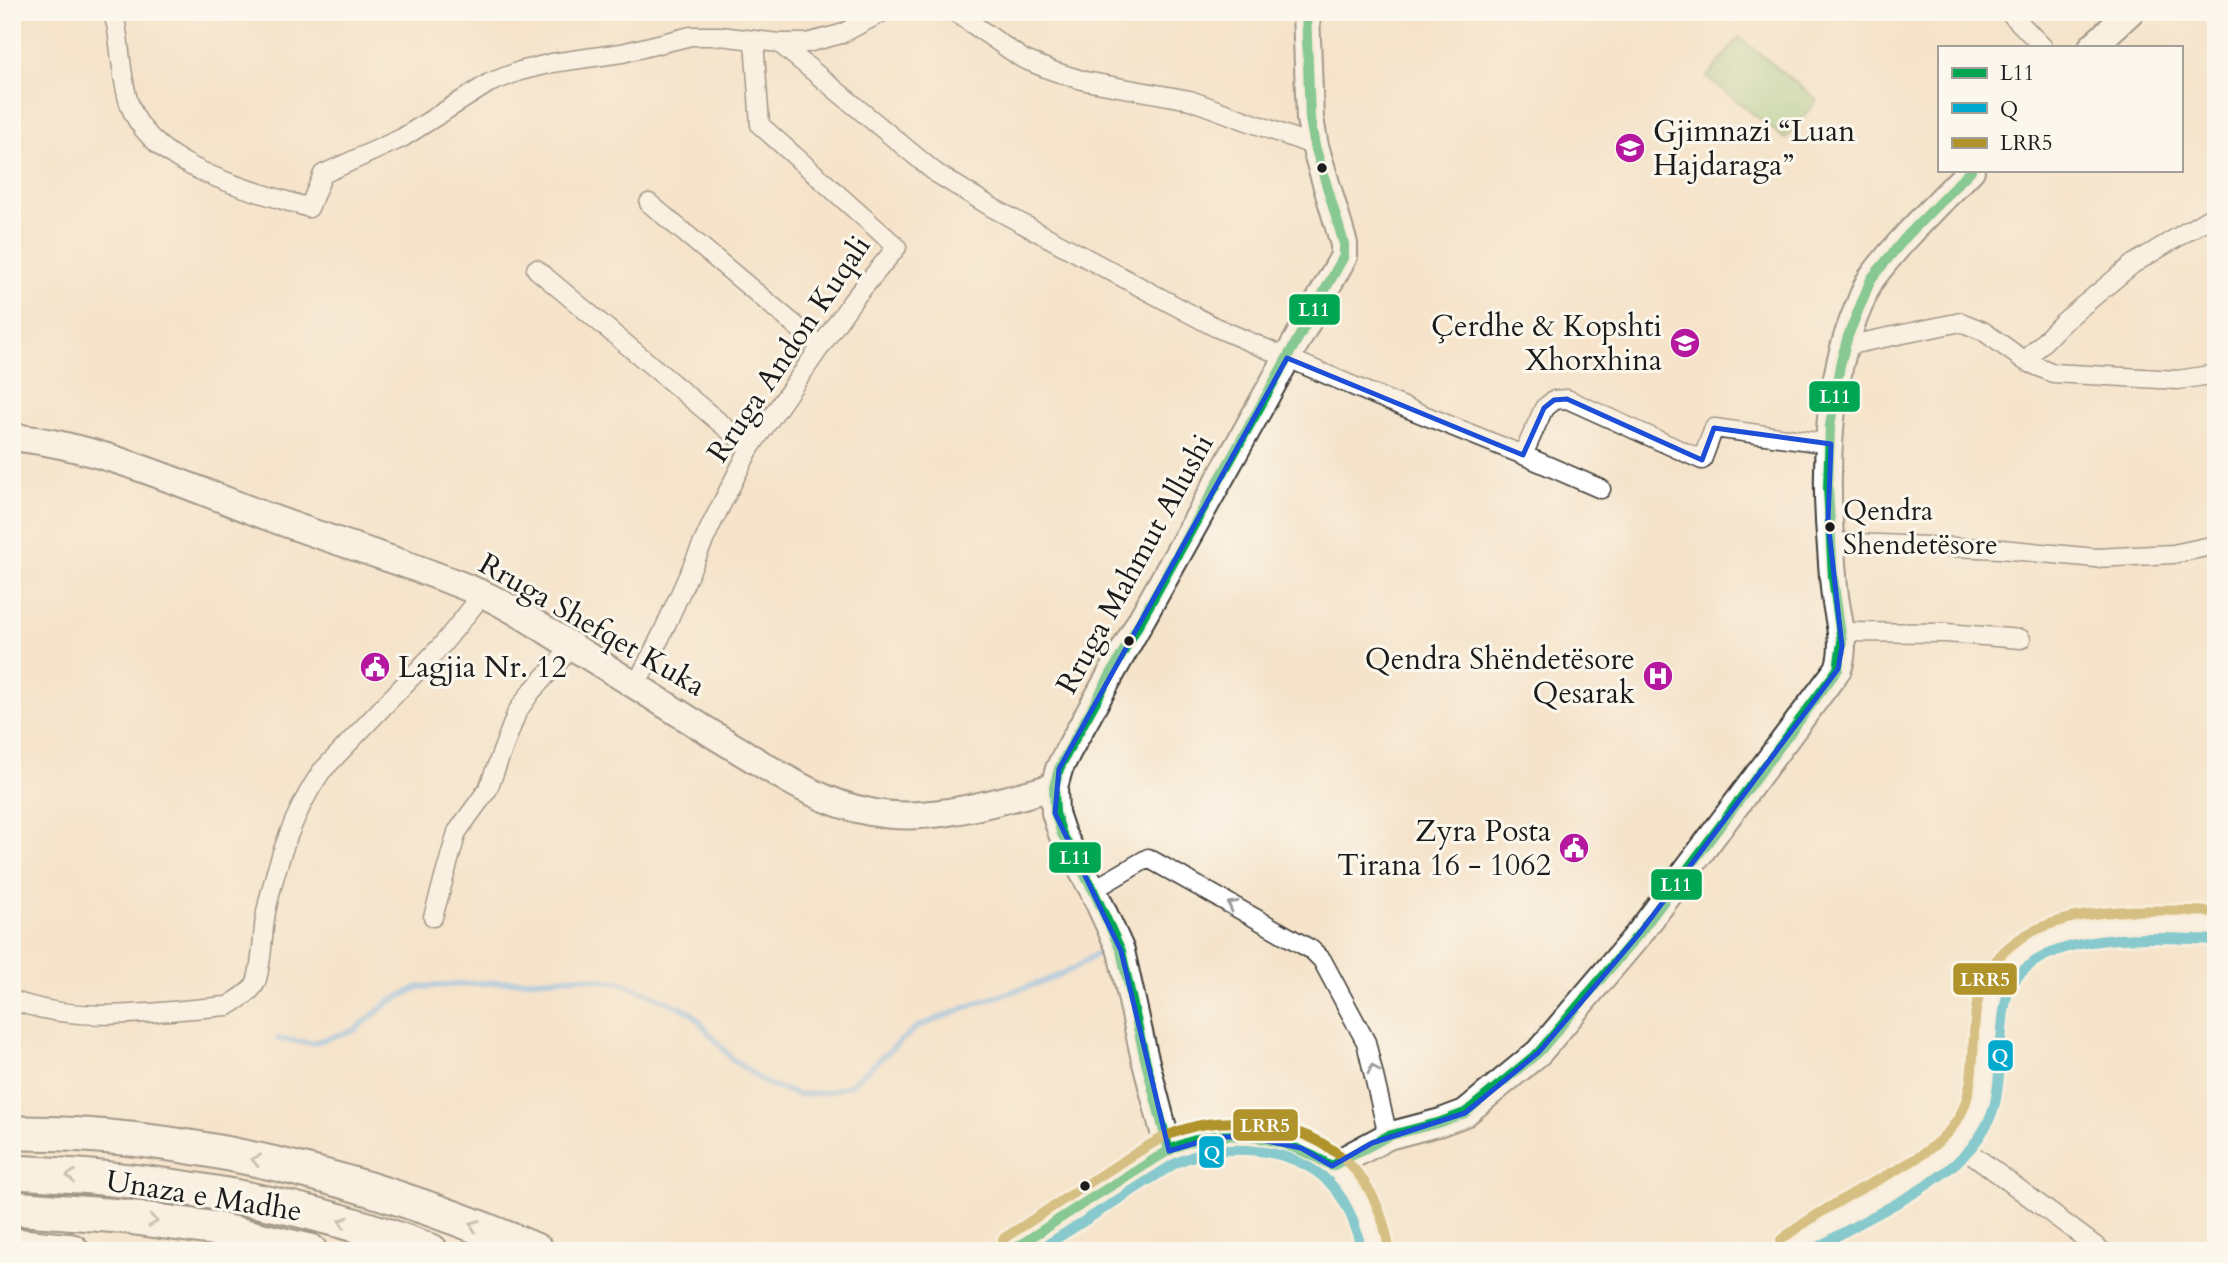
<svg xmlns="http://www.w3.org/2000/svg" width="2228" height="1263" font-family="Cardo,serif">
<rect width="100%" height="100%" fill="#fbf7ec"/>
<filter id="ink" filterUnits="userSpaceOnUse"><feTurbulence type="fractalNoise" baseFrequency=".0143" numOctaves="2"/><feDisplacementMap in="SourceGraphic" scale="14" xChannelSelector="R" yChannelSelector="G"/><feConvolveMatrix kernelMatrix="1 2 1 2 8 2 1 2 1" color-interpolation-filters="sRGB"/></filter>
<filter id="wash" filterUnits="userSpaceOnUse"><feTurbulence type="fractalNoise" baseFrequency=".00686" numOctaves="4" result="noise"/><feDisplacementMap in="SourceGraphic" scale="28" xChannelSelector="R" yChannelSelector="G"/><feGaussianBlur stdDeviation="1.57" result="paint"/><feColorMatrix in="noise" values="0 0 0 0 0 0 0 0 0 0 0 0 0 0 0 0 0 1.4 0 .05"/><feComposite in="paint" operator="in"/></filter>
<g filter="url(#wash)">
<rect width="100%" height="100%" fill="#f5e3ca"/>
<path fill="#8ac87f" stroke="#53724e" stroke-width="2" d="M1739,37l78,63 -32,39 -78,-62z"/>
<g fill="none" stroke-linecap="round" stroke-linejoin="round">
<path stroke="#79b6ec" stroke-width="6" d="M278,1039l34,4 43,-13 34,-28 30,-15 161,-10 43,6 68,29 41,47 33,24 33,12 30,-3 22,-7 67,-58 66,-26 62,-20 30,-13 35,-23"/>
</g>
</g>
<g filter="url(#ink)">
<g fill="none" stroke-linecap="round" stroke-linejoin="round">
<g stroke="#3d3a36" stroke-width="21">
<path id="street" d="M112,12l4,12c5,26 5,54 13,79 22,66 122,86 180,105l14,-34 79,-36 87,-55 31,-12 32,-8 70,-10 69,-17h29l59,7h28l34,-9 42,-22
M955,12l68,47 30,12 32,10 105,19 125,46
M2009,12l34,35
M779,43l157,130 57,35 222,119 157,67 151,61 21,-47 10,-8 13,-1 135,61 12,-32 117,16
M649,203l171,143
M536,269l214,179
M1845,346l116,-24 22,9 42,30 28,12 125,7 38,-6
M2025,361l37,-38 71,-59 83,-50
M1523,455l78,34
M1830,542l171,7 95,9 77,-4 43,-9
M1840,632l106,1 75,6
M635,687l26,-51 50,-111 39,-77 103,-148 44,-53 -137,-122 -6,-85
M1093,890l55,-32 164,92 10,10 44,82 22,94
M433,917l24,-85 31,-43 29,-77 14,-20 42,-46
M12,1000c69,26 144,11 216,6 9,-6 24,-14 28,-24 7,-20 6,-49 10,-70 10,-48 28,-100 55,-140l121,-127 41,-51
M1957,1143l145,108"/>
</g>
<g stroke="#3d3a36" stroke-width="30">
<path id="secondary" d="M2092,47l38,-35
M12,437c88,9 172,48 254,79 71,27 145,47 214,77 31,13 60,34 88,51 57,34 112,71 169,105 41,25 84,54 133,63 61,12 124,-10 184,-25
M1169,1151l-25,-96 -23,-104 -28,-61 -31,-56 -7,-21 -1,-26 5,-18 9,-18 276,-495v-12l-29,-98 -5,-27 -4,-107
M1332,1166l56,-30 53,-14 24,-9 74,-61 100,-118 199,-265c9,-24 0,-49 -3,-73 -2,-16 -3,-32 -4,-48 -7,-76 -4,-169 27,-240 4,-9 7,-20 13,-29 29,-39 66,-74 100,-109
M1011,1251c41,-27 81,-54 122,-79 18,-11 36,-23 56,-30 39,-13 112,-4 144,24 22,20 39,55 42,85
M1790,1251c35,-29 79,-49 118,-72 21,-13 42,-26 58,-46 20,-26 19,-66 22,-97 1,-19 2,-40 11,-57 37,-66 153,-55 217,-53"/>
</g>
<g stroke="#3d3a36" stroke-width="37">
<path id="highway" d="M12,1133c178,-2 363,48 525,118
M12,1172c142,6 287,28 419,79
M12,1208l108,8 90,12 100,23
M12,1245l60,6"/>
</g>
<use href="#street" stroke="#fff" stroke-width="18"/>
<use href="#secondary" stroke="#fff" stroke-width="26"/>
<use href="#highway" stroke="#fff" stroke-width="33"/>
<g stroke="#fbf7ec" stroke-width="16">
<path id="bus-1" d="M1169,1151l-25,-96 -23,-104 -28,-61 -31,-56 -7,-21 -1,-26 5,-18 9,-18 276,-495v-12l-29,-98 -5,-27 -4,-107
M1011,1251c39,-26 77,-52 117,-75 20,-12 39,-27 61,-34 49,-16 100,-1 143,24l56,-30 53,-14 24,-9 74,-61 100,-118 199,-265 4,-27 -9,-64 -5,-90 2,-62 10,-61 8,-29 23,-57 35,-42 65,-67"/>
</g>
<g stroke="#fbf7ec" stroke-width="16">
<path id="bus-2" d="M1037,1251l137,-87c43,-22 109,-19 148,12 22,17 35,48 39,75
M1813,1251c59,-41 163,-72 182,-148 8,-35 3,-72 12,-107 24,-70 150,-58 208,-56"/>
</g>
<g stroke="#fbf7ec" stroke-width="16">
<path id="bus-3" d="M1003,1239c39,-25 77,-51 116,-75 21,-13 42,-28 66,-35 24,-8 49,-8 74,-5 73,8 119,52 130,125
M1781,1240c24,-19 50,-34 76,-49 33,-18 73,-35 96,-65 23,-28 19,-73 22,-107 10,-120 152,-110 241,-107"/>
</g>
<use href="#bus-1" stroke="#00a651" stroke-width="10"/>
<use href="#bus-2" stroke="#00a9ce" stroke-width="10"/>
<use href="#bus-3" stroke="#b0932b" stroke-width="10"/>
</g>
<defs><path id="oneway-chevron" d="M-2-3.5L2.5 0L-2 3.5" fill="none" stroke-width="1.6" stroke-linecap="round" stroke-linejoin="round" transform="scale(1.75)"/></defs>
<g stroke="#999">
<use href="#oneway-chevron" transform="translate(1232 905) rotate(-151)"/>
<use href="#oneway-chevron" transform="translate(1373 1069) rotate(-103)"/>
<use href="#oneway-chevron" transform="translate(256 1160) rotate(-167)"/>
<use href="#oneway-chevron" transform="translate(71 1176) rotate(-175)"/>
<use href="#oneway-chevron" transform="translate(153 1221) rotate(8)"/>
<use href="#oneway-chevron" transform="translate(343 1222) rotate(-164)"/>
<use href="#oneway-chevron" transform="translate(474 1225) rotate(-159)"/>
</g>
</g>
<path d="M0 0H2228V1263H0ZM1287,358l236,97 21,-47 10,-8 13,-1 135,61 12,-32 117,16 -3,78 14,124 -4,23 -199,265 -100,118 -74,61 -93,30 -40,23 -31,-18 -54,-11h-31l-47,14 -48,-200 -66,-138 4,-44z" fill="#f5e3ca" fill-opacity=".55" fill-rule="evenodd"/>
<path fill="none" stroke="#1d4ed8" stroke-width="5" stroke-linejoin="round" d="M1287,358l236,97 21,-47 10,-8 13,-1 135,61 12,-32 117,16 -3,78 14,124 -4,23 -199,265 -100,118 -74,61 -93,30 -40,23 -31,-18 -54,-11h-31l-47,14 -48,-200 -66,-138 4,-44z"/>
<defs>
<g id="school-disc" transform="scale(1.575)"><circle r="9.5" fill="#b5179e" stroke="#fbf7ec"/><path d="M0-5L7-2L0 1L-7-2ZM-4 1L0 2.5L4 1V4Q0 6-4 4Z" fill="#fff"/></g>
<g id="civic-disc" transform="scale(1.575)"><circle r="9.5" fill="#b5179e" stroke="#fbf7ec"/><path d="M-.6-6.5H3V-4.5H.6V-3L4-1V1h2V6H-6V1h2V-1L-.6-3ZM-1.2 2.5V6h2.4V2.5Z" fill="#fff"/></g>
<g id="hospital-disc" transform="scale(1.575)"><circle r="9.5" fill="#b5179e" stroke="#fbf7ec"/><path d="M-5-5h3v3.5h4V-5h3V5h-3V1.5h-4V5h-3Z" fill="#fff"/></g>
</defs>
<g fill-rule="evenodd">
<use href="#school-disc" x="1630" y="148"/>
<use href="#school-disc" x="1685" y="343"/>
<use href="#civic-disc" x="375" y="667"/>
<use href="#hospital-disc" x="1658" y="676"/>
<use href="#civic-disc" x="1574" y="848"/>
</g>
<g fill="#1c1c1c" stroke="#fbf7ec" stroke-width="2.5">
<circle cx="1322" cy="168" r="6"/>
<circle cx="1830" cy="527" r="6"/>
<circle cx="1129" cy="641" r="6"/>
<circle cx="1085" cy="1186" r="6"/>
</g>
<g text-anchor="middle" dominant-baseline="central" stroke-width="6" stroke-linejoin="round" paint-order="stroke">
<g font-size="28" fill="#1c1c1c" stroke="#fbf7ec" text-anchor="start">
<text x="1843" y="511">Qendra<tspan x="1843" dy="34">Shendetësore</tspan></text>
</g>
<g font-size="30" fill="#1c1c1c" stroke="#fbf7ec" text-anchor="end">
<text x="1653" y="131" text-anchor="start">Gjimnazi “Luan<tspan x="1653" dy="34">Hajdaraga”</tspan></text>
<text x="1662" y="326">Çerdhe &amp; Kopshti<tspan x="1662" dy="34">Xhorxhina</tspan></text>
<text x="1635" y="659">Qendra Shëndetësore<tspan x="1635" dy="34">Qesarak</tspan></text>
<text x="398" y="667" text-anchor="start">Lagjia Nr. 12</text>
<text x="1551" y="831">Zyra Posta<tspan x="1551" dy="34">Tirana 16 - 1062</tspan></text>
</g>
<g font-size="30" fill="#1c1c1c" stroke="#fbf7ec">
<text transform="translate(789 349) rotate(-56)">Rruga Andon Kuqali</text>
<text transform="translate(1135 564) rotate(-61)">Rruga Mahmut Allushi</text>
<text transform="translate(592 625) rotate(30)">Rruga Shefqet Kuka</text>
<text transform="translate(204 1196) rotate(9)">Unaza e Madhe</text>
</g>
</g>
<g stroke="#fbf7ec" stroke-width="2.5">
<rect x="1288" y="293" width="53" height="33" rx="7" fill="#00a651"/>
<rect x="1808" y="380" width="53" height="33" rx="7" fill="#00a651"/>
<rect x="1048" y="841" width="54" height="33" rx="7" fill="#00a651"/>
<rect x="1650" y="868" width="53" height="33" rx="7" fill="#00a651"/>
<rect x="1952" y="962" width="66" height="34" rx="7" fill="#b0932b"/>
<rect x="1987" y="1039" width="27" height="33" rx="7" fill="#00a9ce"/>
<rect x="1232" y="1108" width="67" height="34" rx="7" fill="#b0932b"/>
<rect x="1198" y="1135" width="27" height="34" rx="7" fill="#00a9ce"/>
</g>
<g font-size="19" text-anchor="middle" font-weight="bold" fill="#fff">
<text x="1314" y="316">L11</text>
<text x="1835" y="403">L11</text>
<text x="1075" y="864">L11</text>
<text x="1676" y="891">L11</text>
<text x="1985" y="986">LRR5</text>
<text x="2000" y="1062">Q</text>
<text x="1265" y="1132">LRR5</text>
<text x="1212" y="1159">Q</text>
</g>
<rect width="2228" height="1263" fill="none" stroke="#fbf7ec" stroke-width="42"/>
<rect x="1938" y="46" width="245" height="126" fill="#fbf7ec" stroke="#a29f99" stroke-width="2"/>
<rect x="1952" y="68" width="35" height="10" fill="#00a651" stroke="#a29f99" stroke-width="2"/>
<text x="2000" y="80" font-size="21" fill="#1c1c1c">L11</text>
<rect x="1952" y="103" width="35" height="10" fill="#00a9ce" stroke="#a29f99" stroke-width="2"/>
<text x="2000" y="116" font-size="21" fill="#1c1c1c">Q</text>
<rect x="1952" y="138" width="35" height="10" fill="#b0932b" stroke="#a29f99" stroke-width="2"/>
<text x="2000" y="150" font-size="21" fill="#1c1c1c">LRR5</text>
</svg>
